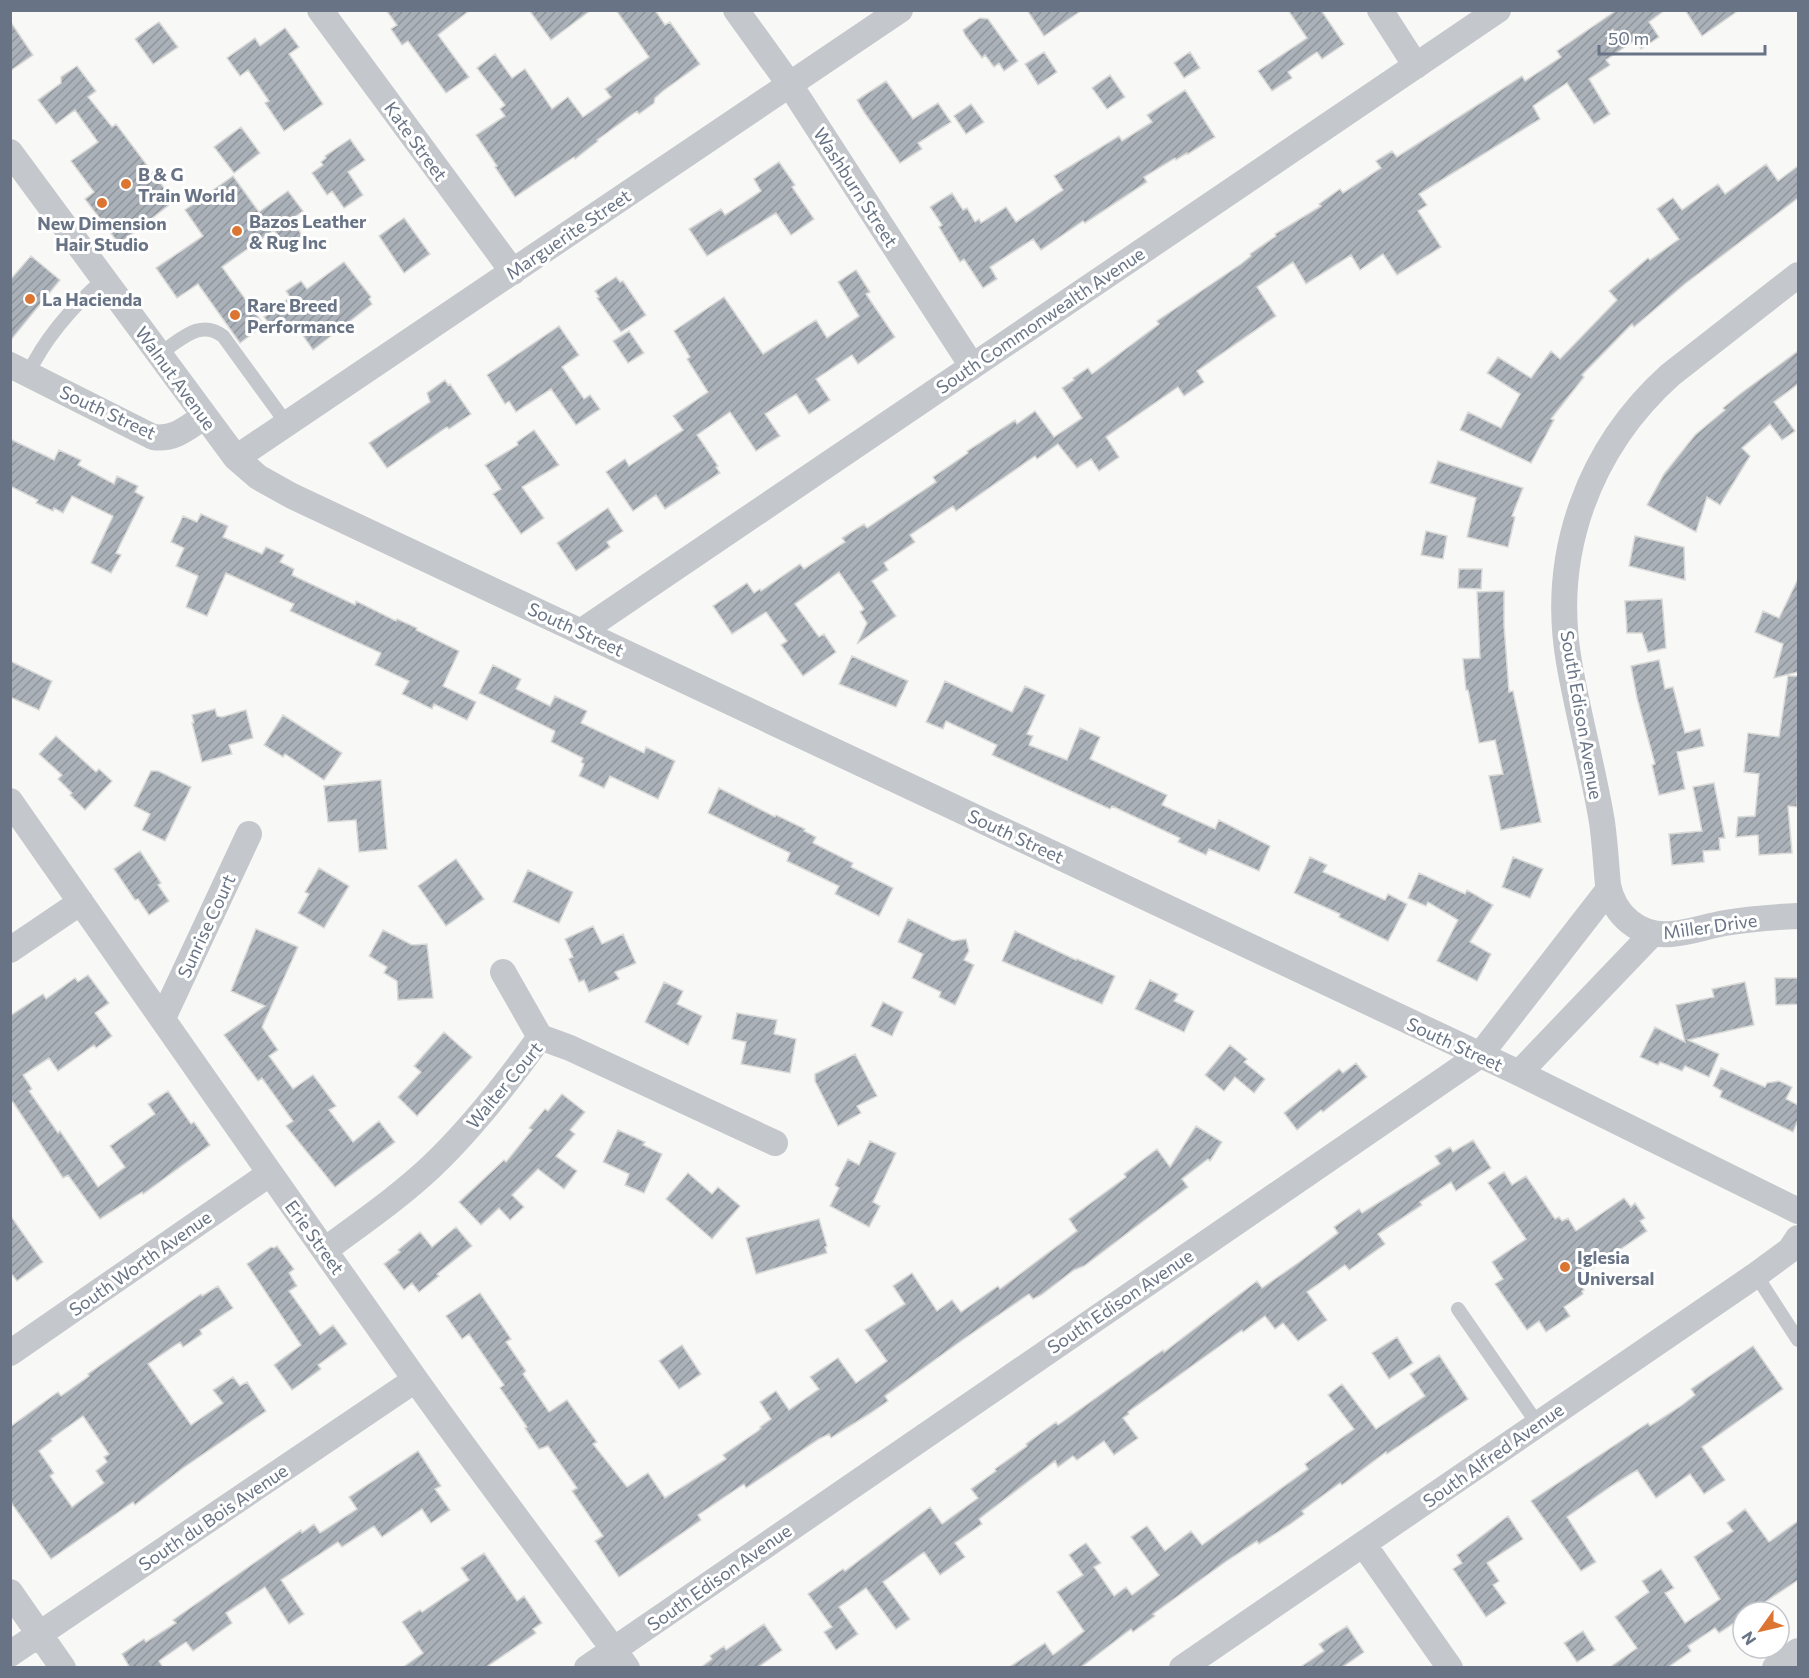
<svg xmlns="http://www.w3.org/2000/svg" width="1809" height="1678" font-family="Commissioner,sans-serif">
<defs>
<pattern id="building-hatch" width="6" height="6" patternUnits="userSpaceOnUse" patternTransform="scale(1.5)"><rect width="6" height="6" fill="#abb1b8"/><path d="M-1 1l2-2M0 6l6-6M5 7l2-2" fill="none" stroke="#8f959b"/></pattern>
</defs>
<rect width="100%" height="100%" fill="#f8f8f6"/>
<path fill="url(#building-hatch)" stroke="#dadad8" stroke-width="1.5" fill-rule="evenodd" d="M386,10h84l-32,25 31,42 -23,16 -38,-52 -6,4 -11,-16 6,-4z
M529,10h62l-40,30z
M616,10h39l10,15 5,-3 30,42 -37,27 -8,7 -1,5 -15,11 -2,-3 -40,29 1,1 -23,18 -1,-2 -59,40 -20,-30 2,-1 -21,-31 29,-19 -5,-7 5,-4 -28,-37 18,-14 17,24 13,-9 27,40 16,-12 15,20 28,-20 -6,-8 44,-32z
M1027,10h55l-38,26z
M1288,10h33l23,34 -22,15 -5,-7 -29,20 4,6 -20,13 -14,-20 49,-33z
M1617,10h48l-16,12 10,15 -18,12 -6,-9 -29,20 4,5 -21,14 21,35 -16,10 -27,-41 -34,23 7,13 -121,75 8,11 -9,6 23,36 -44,28 -14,-21 -23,16 -9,-15 -45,29 -13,-22 -36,25 19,29 -79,55 7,11 -20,14 -6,-9 -72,50 13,20 -20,14 -8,-12 -14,9 -19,-24 -21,15 -2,-3 -79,55 -3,-5 -43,29 5,7 -31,21 4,7 -16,11 24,35 -39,28 10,-21 -7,-11 4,-3 -25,-37 -44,32 24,33 5,-3 12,18 -33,24 -22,-31 6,-4 -21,-29 -34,22 -19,-28 34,-23 7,10 6,-4 1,2 39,-27 4,5 41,-27 -3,-4 22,-14 3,4 69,-46 -3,-5 35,-24 -1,-2 48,-31 2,4 18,-13 19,26 28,-19 -20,-30 12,-8 -1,-2 15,-10 4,6 67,-50 -2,-3 84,-57 10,-8 -1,-2 26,-18 -1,-2 46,-28 -2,-2 21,-15 3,4 38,-25 -5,-7 16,-10 5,6 125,-81 3,5 36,-24 -4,-6z
M1685,10h54l-37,26z
M980,18l8,1 30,42 -14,10 -5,-8 -5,4 -9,-12 -3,3 -17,-23 -2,-5z
M10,21l23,34 -23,16z
M159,22l19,25 -25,17 -18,-25z
M285,28l14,19 -10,7 34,50 -39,27 -19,-28 4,-2 -21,-31 -8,6 -13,-18 28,-20 5,8z
M1044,52l13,20 -19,13 -13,-21z
M1190,52l10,16 -16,10 -10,-15z
M77,66l19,25 -8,6 24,30 4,-3 58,77 -55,43 -34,-45 9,-7 -23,-31 27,-19 -23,-32 -19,14 -18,-24 23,-17v-6z
M1110,75l15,22 -18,12 -15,-21z
M886,81l27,38 25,-16 13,19 -33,21 4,6 -22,14 -36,-51 -7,-12z
M1185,90l30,47 -27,17 -1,-1 -11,7 -1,-2 -31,19 3,5 -62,41 -2,-2 -42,29 -8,-11 -43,28 7,12 -14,9 -19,-29 -4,3 -21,-35 3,-2 -12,-18 22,-14 11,17 4,-2 8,14 4,-3 2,4 25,-16 10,15 47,-32 -9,-14 65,-40 3,5 30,-19 -5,-7z
M971,104l13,18 -18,12 -12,-18z
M241,127l19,26 -26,20 -20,-26z
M350,139l15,21 -17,12 15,23 -19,13 -12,-17 -5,4 -15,-22 11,-8 -2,-3 5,-4 -1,-2z
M779,162l16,23 -3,2 22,32 -23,16 -15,-22 -69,43 -18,-27 32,-20 4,6 36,-24 -7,-12z
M1766,164l12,17 20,-15v32l-112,85 -52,44 -2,-3 -50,51 2,2 -33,42 3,1 -23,43 -71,-33 8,-18 33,16 19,-34 -33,-21 11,-16 33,21 20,-27 9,8 57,-59 -8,-9 39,-33 2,2 29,-21 -22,-30 16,-11 9,12 36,-26 7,10z
M233,176l26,36 29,-21 15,20 -11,8 14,23 -17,11 -15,-23 -52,37 42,58 -24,18 -42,-59 -21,14 -21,-30 47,-32 -18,-26z
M404,218l26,36 -26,19 -25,-37z
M31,256l29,24 -50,61v-61z
M344,262l27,35 -2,2 3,5 -59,46 -20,-29 -16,13 -13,-17 26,-20 -4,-6 15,-10 6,8z
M856,270l14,22 -4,2 29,43 -37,27 -6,-9 -36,24 14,21 -21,14 -13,-20 -31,20 15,22 -24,15 -26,-39 -33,23 21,31 -2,1 4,6 -55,36 -9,-14 -23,16 -27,-39 19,-13 4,7 54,-36 -10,-14 35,-24 -21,-33 3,-2 -16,-26 50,-34 39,57 53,-34 11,18 32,-22 -21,-34z
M616,277l4,5 3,-1 23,34 -25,17 -24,-34 2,-1 -4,-6z
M559,326l20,29 -17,12 22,32 6,-4 10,14 -24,16 -25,-36 -35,23 -7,-11 -4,3 -18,-29z
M629,331l15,22 -16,10 -15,-22z
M1798,351v33l-24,18 21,29 -13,9 -12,-16 -28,24 8,8 -30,49 -13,-8 -11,35 -49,-27 17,-31 31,-39 30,-25 -2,-2 17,-14z
M445,380l3,5 2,-1 21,30 -22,15 -2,-2 -60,41 -18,-25 61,-41 -3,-9z
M534,430l25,35 -37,22 22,31 -23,16 -28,-40 8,-5 -16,-24 33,-20 -1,-3z
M10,439l44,21 5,-10 22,10 -3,5 36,19 3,-8 21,10 -3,6 9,5 -28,56 5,2 -10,18 -20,-10 22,-47 -41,-20 -9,17 -9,-5 -1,3 -17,-8 2,-3 -28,-14z
M1438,461l85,27 -11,28 3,1 -7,30 -41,-10 9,-39 -46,-15z
M608,508l15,23 -16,11 3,5 -34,24 -19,-28z
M201,514l27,12 -5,11 39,17 4,-7 18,8 -4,7 14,7 -2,6 63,30 1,-4 40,20 1,-2 20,9 -1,2 43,21 -16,35 33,16 -9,18 -33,-16 -2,5 -30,-15 7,-13 -34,-16 6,-12 -91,-42 4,-7 -68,-31 -19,43 -21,-9 12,-31 -22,-10 8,-18 -13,-6 12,-26 14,6z
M1426,531l21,5 -4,23 -22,-4z
M1635,536l49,11 1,33 -56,-14z
M1459,569h23l-1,20 -23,-1z
M1798,579v93l-24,6 9,-34 -28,-12 8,-21 16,7z
M1504,591v34l5,67 4,-1 28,131 -40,8 -12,-54 14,-2 -8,-34 -16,3 -11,-53h-2l-3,-31 17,-1 -3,-66z
M1662,599l4,49 -18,4 -6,-19h-15l-2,-32z
M852,656l56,25 -12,26 -57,-23z
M1659,660l6,29 8,-2 12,46 15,-4 4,17 -27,6 8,37 -26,6 -7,-30 3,-1 -18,-66 -6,-32z
M10,661l42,20 -13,29 -29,-13z
M493,665l28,14 -5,10 34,17 5,-10 32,15 -6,12 63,30 2,-6 29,14 -17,38 -48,-23 -6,12 -25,-12 5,-12 -3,-2 2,-4 -32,-16 4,-11 -76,-38z
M1788,676h10v109l-1,22 -9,-1 4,47 -33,2 -1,-20 -22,2 2,-20 17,-1 4,-42 -15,-2 4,-39 31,4z
M945,681l67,31 13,-26 20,9 -18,39 6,2 -4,9 38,15 13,-32 20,9 -10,22 77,36 -5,10 53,24 4,-9 51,26 -11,25 -50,-22 -3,6 -28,-13 2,-4 -68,-32 -2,3 -118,-54 5,-10 -51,-24 -3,8 -17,-7z
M215,709l2,7 5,1 24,-7 7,28 -24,7 3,9 -30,8 -10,-39h2l-2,-8z
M283,715l59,38 -18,27 -39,-26 -2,3 -19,-12z
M56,736l40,36 3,-3 13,12 -27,29 -15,-15 2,-2 -14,-14 4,-4 -23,-21z
M151,771h7l33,16 -26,54 -23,-11 8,-16 -16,-8z
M381,780l6,69 -28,3 -3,-32 -28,2 -4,-36z
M1714,783l11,55h-6l1,12 -17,1 1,11 -32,3 -3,-31 33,-3 -9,-44z
M719,788l56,29 1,-2 29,14 -1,2 12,6 -3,6 40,20 -2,4 42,21 -14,28 -44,-22 4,-8 -52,-25 3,-8 -82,-40z
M140,851l21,32 -3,2 11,16 -20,14 -11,-16 -3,1 -21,-31z
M1310,857l17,8 -4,7 62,28 3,-6 19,10 -19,37 -49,-24 1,-3 -46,-21z
M1513,857l30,12 -13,29 -28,-11z
M456,859l28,40 -38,27 -28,-40z
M319,868l30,18 -25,42 -26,-15 11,-19 -4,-2z
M528,870l45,22 -14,31 -46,-21z
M1419,873l46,21 2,-4 26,15 -23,37 21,12 -14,27 -40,-20 21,-41 -30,-18 -2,4 -18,-8z
M908,919l45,22 13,-2 3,12 -5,9 10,5 -19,40 -16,-8 2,-5 -29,-14 11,-24 -25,-12z
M593,926l9,18 21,-10 13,29 -21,9 4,7 -30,13 -5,-12 -5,2 -10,-23 4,-2 -8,-18z
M256,929l42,18 -36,80 16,23 -9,6 24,33 20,-14 23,31 -7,4 24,32 26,-21 16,21 -60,45 -49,-61 7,-5 -31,-43 -4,3 -34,-46 41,-29 -34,-15z
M383,930l29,15 15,-1 6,54 -35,2 -1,-19 -13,-8 3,-6 -18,-11z
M1015,931l61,29 1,-1 38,17 -13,28 -100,-43z
M88,975l21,28 -14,10 17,23 -16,12 -2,-3 -36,26 -9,-13 -26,17 9,14 -3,2 29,42 2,-2 38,56 27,-20 -15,-21 45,-32 -7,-10 20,-13 23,33 3,-2 16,23 -67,49 -1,-2 -42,27 -32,-44 -5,3 -50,-76 -3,1v-87l33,-22 3,5 29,-21 3,4z
M1775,978h23v26l-22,1z
M1150,980l28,14 -4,7 20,10 -10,21 -49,-23z
M664,982l19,9 -6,13 25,12 -14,29 -43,-23z
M1745,982l9,43 -66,15 31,14 -10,23 -24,-11 -3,5 -22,-9 -2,3 -18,-8 15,-30 30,15 -9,-37 38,-8 -2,-8z
M883,1002l20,10 -11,24 -21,-10z
M737,1013l40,7 -3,14 22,5 -6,34 -49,-9 5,-22 -14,-3z
M444,1032l28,25 -55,59 -19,-19 23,-25 -7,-6z
M1230,1045l17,14 -3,3 21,17 -11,14 -19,-16 -11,14 -19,-16z
M855,1054l22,42 -20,10 4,7 -23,13 -23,-45v-7z
M1356,1063l11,14 -44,35 -2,-2 -24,20 -13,-17 55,-44 4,4z
M1721,1068l44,19 2,-4 12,-2 13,6 -6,12 12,6v15l-5,12 -73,-35 2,-6 -9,-5z
M562,1094l23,18 -15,18 5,4 -19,22 21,15 -13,18 -26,-20 -26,26 12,12 -14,13 -11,-12 -18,17 -22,-23 45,-42 2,2 26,-32 -3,-2 16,-19 3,2z
M1196,1126l26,16 -12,19 -2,-2 -26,20 6,8 -34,26 -70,53 -10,4 -33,25 -8,4 -4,-5 -68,47 -76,55 3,5 -19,13 -38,24 -2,-4 -10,5 -73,49 -2,-4 -46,31 3,5 -82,57 -24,-36 8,-5 -31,-45 5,-3 -29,-42 -9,3 -14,-21 2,-1 -27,-39 4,-3 -35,-51 -7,5 -16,-23 34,-23 31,46 -5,3 20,29 -3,3 26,38 18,-12 30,42 -4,2 34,43 21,-14 17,25 61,-39 -3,-4 35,-24 3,-3 -1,-1 11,-8 -11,-17 16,-11 13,19 30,-21 -9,-12 28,-19 18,25 31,-22 -22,-31 40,-26 -12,-18 19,-13 25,38 15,-11 9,12 37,-26 2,3 77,-58 -8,-12 57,-42 -2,-3 33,-25 13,18z
M618,1130l27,12 -2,3 19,9 -18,39 -19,-8 4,-11 -26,-12z
M1473,1140l18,28 -35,23 -5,-9 -31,20 2,3 -44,29 7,10 -36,26 -4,-5 -38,27 20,28 -29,21 -15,-18 -8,6 -10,-13 -22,16 -1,-2 -114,82 1,2 -6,4 15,20 -24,17 -10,-14 -27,19 -4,-4 -15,11 -3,-6 -76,58 3,5 -27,19 10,14 -25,18 -16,-23 -41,30 27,37 -14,10 -30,-41 -27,19 19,27 -22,16 -12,-18 8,-5 -24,-33 35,-25 2,2 85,-64 12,17 36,-26 -7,-9 25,-18 -1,-2 32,-23 -1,-2 30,-22 2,3 105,-75 1,2 93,-71 5,7 36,-25 40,-30 -4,-6 25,-18 3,4 78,-49 -5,-8 15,-9 3,5z
M870,1141l26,12 -23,49 7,4 -11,21 -39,-21 9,-18 -4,-3 13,-26 11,6z
M1504,1172l8,13 14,-9 29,43 4,-2 3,4 6,-3 8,13 48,-33 7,9 4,-4 10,15 -5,3 7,10 -70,48 7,11 -2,1 1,3 -19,13 6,9 -24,16 -7,-11 -12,9 -32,-46 8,-5 -11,-17 34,-23 -38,-56z
M688,1173l24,21 6,-7 22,19 -28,33 -46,-40z
M10,1215l33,47 -26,19 -7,-9z
M819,1219l8,27 -2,1 2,6 -71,21 -10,-36z
M456,1227l16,19 -35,28 2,2 -20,16 -7,-9 -8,7 -20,-26 16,-12 -2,-2 22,-18 12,15z
M277,1246l17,23 -5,4 8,13 -8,5 31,44 13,-10 14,19 -29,21 3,4 -29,21 -18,-25 27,-20 -54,-81 24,-17 3,1z
M218,1286l15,22 -33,22 2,4 -19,13 -3,-5 -32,22 43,61 32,-22 -10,-13 20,-13 7,9 7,-4 19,29 -83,57 -48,37 -2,-3 -82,57 -41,-58v-74l48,-35 3,4 28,-20 -1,-2 83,-59 30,-21 1,2zM83,1416l26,38 -5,3 3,5 -11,9 8,12 -32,24 -22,-31 4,-3 -15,-22 13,-10 -1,-2z
M1397,1337l16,26 -24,16 -17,-26z
M682,1345l19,29 -22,15 -20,-28z
M1753,1346l30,43 -81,58 23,33 -21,14 -14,-20 -34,24 -19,-28 -24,15 -46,32 29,45 -15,9 -50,-70 117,-78 2,3 31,-20 14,-11 -4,-6z
M1439,1355l29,44 -81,55 -1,-2 -44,33 -2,-2 -38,28 2,3 -15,11 -30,19 -2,-3 -29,19 -75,54 2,2 -22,16 -2,-3 -51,39h-72l37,-25 8,12 31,-24 -27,-39 26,-17 -14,-20 17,-12 15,20 -7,4 20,29 12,-9 6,8 27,-20 -28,-38 16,-11 18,25 26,-20 11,14 106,-76 -3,-5 49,-35 -26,-34 14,-11 34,45 49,-33 -15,-22z
M418,1451l23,35 -6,3 15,21 -19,13 -9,-14 -40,28 -8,-11 -32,21 -4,-5 -57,38 23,34 -15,10 -24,-37 -39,26 6,10 -39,28 -7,-9 -27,19 4,7h-33l-8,-14 22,-15 2,3 30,-19 -3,-3 128,-90 1,3 12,-9 6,9 37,-24 -8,-12z
M1745,1509l24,33 29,-21v59l-48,32h-7v5l-24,16 -4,-5 -27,18 3,5 -24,17h-58l28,-20 -22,-31 34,-25 -7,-11 19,-12 13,19 -9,5 20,30 35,-24 -26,-42 39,-26 -6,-8z
M1508,1516l15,23 -36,24 12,18 -6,4 13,18 -20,14 -33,-48 9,-6 -5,-8z
M484,1553l33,48 7,-5 18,27 -9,6 3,4 -51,35h-83l21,-15 -21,-31 18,-12 2,2 47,-32 -8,-12z
M764,1624l18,26 -25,18h-57l12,-9 -2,-3 14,-10 2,4z
M1347,1626l17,26 -23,16h-42l25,-17 -5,-7z
M1583,1631l12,19 -18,12 -13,-19z"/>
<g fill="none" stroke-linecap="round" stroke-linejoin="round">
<path stroke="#c4c7cb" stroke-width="14" d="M159,354c21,-13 40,-36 64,-18l64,88
M28,374c18,-38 45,-68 76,-95
M1756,1275l42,65
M1458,1309l79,114"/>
<path stroke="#c4c7cb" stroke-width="26" d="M320,10l193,262
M736,10l54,75 182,281
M1380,10l36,56
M10,152l226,306 22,19 34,19 1227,577 279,138
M1798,275l-128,100c-81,73 -120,178 -101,287 9,53 24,106 33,160 3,21 4,42 6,63 6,30 31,52 63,49 18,-1 36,-8 54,-11 24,-4 49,-6 73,-7
M10,365l143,72c22,3 34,-9 52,-21
M236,458l664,-448
M582,631l916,-621
M10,801c135,193 269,386 405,578 69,97 142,192 212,289
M10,950l71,-48
M503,972l37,65
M163,1018l86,-184
M1519,1073l134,-140
M325,1250c36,-27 73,-52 106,-83 41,-39 76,-84 109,-130l30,11 205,95
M10,1353l259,-179
M1364,1545l86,123
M10,1592l53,76
M10,1654l405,-274
M587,1668l893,-613 129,-166
M1182,1668l574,-393 34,-25 8,-12
M1775,1668l23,-17"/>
</g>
<g fill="#dc7432" stroke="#fff" stroke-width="2">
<circle cx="126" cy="184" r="6"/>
<circle cx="102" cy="203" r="6"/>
<circle cx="237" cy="231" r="6"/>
<circle cx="30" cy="299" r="6"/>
<circle cx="235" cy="315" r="6"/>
<circle cx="1565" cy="1267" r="6"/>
</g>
<g text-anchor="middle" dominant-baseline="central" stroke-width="6" stroke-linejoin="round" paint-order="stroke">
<g font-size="18" fill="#687485" stroke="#fff">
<text transform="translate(416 141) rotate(54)">Kate Street</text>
<text transform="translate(856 187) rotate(57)">Washburn Street</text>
<text transform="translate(568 234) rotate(-34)">Marguerite Street</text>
<text transform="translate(1040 320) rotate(-34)">South Commonwealth Avenue</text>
<text transform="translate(176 378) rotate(54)">Walnut Avenue</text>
<text transform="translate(108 412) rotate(25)">South Street</text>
<text transform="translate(576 629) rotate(25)">South Street</text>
<text transform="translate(1582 715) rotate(80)">South Edison Avenue</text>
<text transform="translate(1016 836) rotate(25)">South Street</text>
<text transform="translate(206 926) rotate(-65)">Sunrise Court</text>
<text transform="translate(1710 926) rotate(-8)">Miller Drive</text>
<text transform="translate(1455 1044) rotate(25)">South Street</text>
<text transform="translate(504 1085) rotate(-50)">Walter Court</text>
<text transform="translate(315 1237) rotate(54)">Erie Street</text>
<text transform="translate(140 1263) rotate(-35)">South Worth Avenue</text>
<text transform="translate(1120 1301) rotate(-34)">South Edison Avenue</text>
<text transform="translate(1493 1455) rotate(-35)">South Alfred Avenue</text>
<text transform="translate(213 1517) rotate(-34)">South du Bois Avenue</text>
<text transform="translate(719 1577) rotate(-35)">South Edison Avenue</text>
</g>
<g font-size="18" font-weight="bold" fill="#687485" stroke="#fff" text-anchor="start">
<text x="138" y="174">B &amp; G<tspan x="138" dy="21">Train World</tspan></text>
<text x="249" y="221">Bazos Leather<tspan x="249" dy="21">&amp; Rug Inc</tspan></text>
<text x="102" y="223" text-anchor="middle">New Dimension<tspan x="102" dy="21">Hair Studio</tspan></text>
<text x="42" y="299">La Hacienda</text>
<text x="247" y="305">Rare Breed<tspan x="247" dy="21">Performance</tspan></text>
<text x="1577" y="1257">Iglesia<tspan x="1577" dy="21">Universal</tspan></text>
</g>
</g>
<rect width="1809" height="1678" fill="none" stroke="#687485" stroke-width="24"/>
<g transform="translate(1761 1630) rotate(236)"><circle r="28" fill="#ffffff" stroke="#c3c7ce" stroke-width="1.5"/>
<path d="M0-4.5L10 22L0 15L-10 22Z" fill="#dc7432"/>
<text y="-9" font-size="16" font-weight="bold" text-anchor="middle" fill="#687485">N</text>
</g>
<path d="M1599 45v9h166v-9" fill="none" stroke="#687485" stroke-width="3"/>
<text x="1608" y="45" font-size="18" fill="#687485" stroke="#ffffff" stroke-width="4.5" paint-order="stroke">50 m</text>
</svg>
